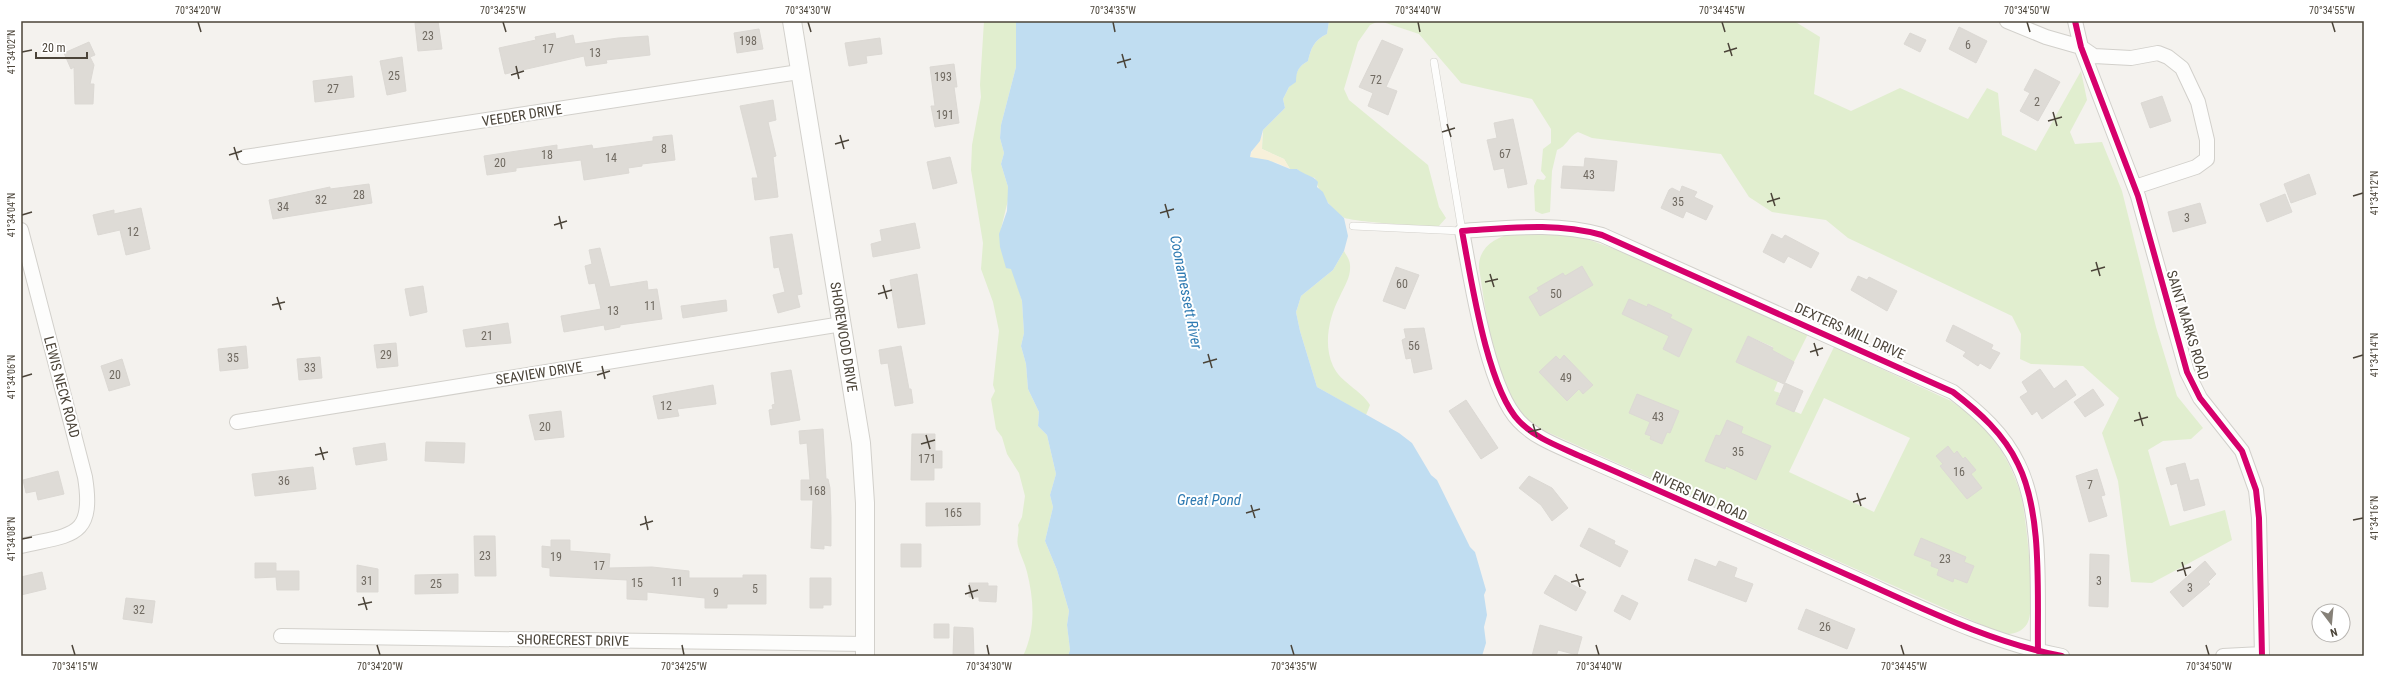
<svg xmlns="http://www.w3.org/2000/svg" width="2385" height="677" font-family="'Roboto Condensed',sans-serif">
<rect width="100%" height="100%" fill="#f4f2ee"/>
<path fill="#e1eecf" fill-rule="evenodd" d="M984,21h32v46l-15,58 -1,13 4,15 -3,11 7,23v13l-7,29 21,72 2,32 -3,13 5,18 2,25 11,23 -1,14 9,9 9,39 -6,21 3,12 -8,34 12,29 12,41 -2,14 3,25 -2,6h-45c13,-27 11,-56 4,-84 -2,-9 -7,-17 -9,-26 -2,-8 2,-14 0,-21l4,-8 3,-21 -6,-23 -12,-19 -5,-17 -6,-8 -5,-30 4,-8 -2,-6 6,-54 -6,-29 -12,-33 2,-26 -12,-73 1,-25 9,-48 -1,-12z
M1329,21h50l-9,4 -12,17 -14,47 5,11 79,65 11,42 7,11 -8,9c-13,-1 -89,-5 -95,-10 -12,-8 -25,-26 -28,-39l-13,-4 -5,-5h-7l-6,-10 -22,-10 1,-19 22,-22 -2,-9 6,-12 6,-5c1,-11 4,-16 13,-21 3,-13 6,-21 19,-27z
M1380,21h414l26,16 -6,57 37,17 49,-23 68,31 19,-31 11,5 4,42 34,16 45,-80 6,29 -17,32 5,12 27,-2 20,49 34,136 21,69 26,32 -12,11 -28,2 -15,9 22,76 55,-16 7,30 -80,43 -21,-1 -13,-101 -16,-48 17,-35 -36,-32 -52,-2 -11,-5 1,-25 -9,-18 -164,-78 -22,-18 -54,-8 -23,-15 -28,-43 -129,-16 -14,-6c-10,5 -11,14 -21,18l-5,21 -2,41 -8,2 -7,-3 -1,-25 3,-7 7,1 2,-3 -5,-6 2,-22 8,-6v-14l-19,-30 -71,-16 -42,-49z
M1514,233l52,2 21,4 33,12 188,83 -14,28 -22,-12 1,-3 -25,-11 -12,26 42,19 -4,10 6,2 -4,11 25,10 33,-67 117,54c26,17 48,40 61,70 4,9 8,19 10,29 4,20 15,108 5,124 -7,10 -18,12 -29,8l-462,-205c-5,-4 -12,-9 -16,-14 -27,-37 -34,-101 -41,-145 -1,-21 17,-31 35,-35zM1824,398l86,40 -36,74 -85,-40z
M1344,251c2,4 6,9 6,14 1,12 -5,20 -10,31 -11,21 -17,48 -7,70 8,17 28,24 37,39l-4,10 -49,-28 -17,-56 -4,-19 2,-6 3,-10 32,-26z"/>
<path fill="#f7f0da" d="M1262,133v16l22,10 6,10 -13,-6 -27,-6c2,-9 10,-14 12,-24z"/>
<path fill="#c0ddf1" d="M1016,21h313l-2,13c-13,6 -16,14 -19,27 -9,5 -12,10 -12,21l-7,5 -6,12 2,9 -22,22 -3,11 -9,11 -1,5 18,3 22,9h7c7,6 16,6 21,13l-1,5 6,5 5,11 16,15 4,18 -4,15 -11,19 -32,26 -3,10 -2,6 4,19 17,56 82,46 13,10 19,32 6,5 33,67 5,5 11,38 -2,5 3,20 -3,12 2,16 -4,13h-414l2,-6 -3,-25 2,-14 -12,-41 -12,-29 8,-34 -3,-12 6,-21 -9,-39 -9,-9 1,-14 -11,-23 -2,-25 -5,-18 3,-13 -2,-32 -11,-32 -5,-1 -6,-21 -1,-13 8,-23 1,-24 -7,-23 3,-11 -4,-15 1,-13 15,-58z"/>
<path fill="#dedbd6" stroke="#dcd9d4" d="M438,21l4,28 -24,2 -3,-28z
M1959,27l28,14 -11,22 -27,-14z
M759,29l4,20 -26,4 -3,-20z
M555,33l1,6 17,-4 2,9 43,-6 30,-2 2,19 -44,5 1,3 -21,3 -2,-10 -79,18 -6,-26 37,-8 -1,-3z
M1910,33l16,7 -6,12 -16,-8z
M880,38l2,16 -16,2 1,7 -18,3 -4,-23z
M1382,40l21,9 -17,38 11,4 -9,24 -20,-9 5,-13 -14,-6z
M89,42l6,13 -5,2 4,8 -4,19h4l-1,20h-18l-1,-37 -3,2 -7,-16z
M402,57l4,34 -19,4 -7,-34z
M954,64l3,23h-3l5,36 -24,4 -4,-21h4l-5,-39z
M2035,69l25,13 -22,39 -18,-10 10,-18 -6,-3z
M352,76l2,21 -39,5 -2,-21z
M2162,96l9,25 -21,7 -9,-25z
M773,100l3,20 -8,2 8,34 -3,1 5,40 -23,3 -3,-22h6l-18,-72z
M1513,119l14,65 -19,4 -4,-20 -10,2 -7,-30 10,-2 -3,-15z
M672,135l3,25 -33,4v2l-14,2 1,5 -45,7 -3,-20 -65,8v3l-29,4 -3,-19 73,-11v5l35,-5 1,4 60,-8v-4z
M950,157l7,26 -24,6 -6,-27z
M1585,158l32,3 -3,30 -53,-3 2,-22 21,1z
M2309,174l7,20 -25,9 -7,-19z
M369,184l3,19 -99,16 -4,-19 61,-13v2z
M1682,186l15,6 -3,5 19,9 -7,14 -20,-9 -3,7 -22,-10 8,-18 3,-2 8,4z
M2285,194l7,18 -25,10 -7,-18z
M2200,203l6,20 -33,9 -5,-20z
M141,208l9,41 -24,6 -6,-25 -22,5 -5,-20 21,-5v4z
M915,223l5,25 -47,9 -2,-13 11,-3 -2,-11z
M792,234l10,60 -5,1 3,12 -22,6 -5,-18 12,-3 -6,-25 -5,1 -4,-31z
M1772,234l10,5 3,-4 34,18 -8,15 -23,-12 -4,7 -21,-11z
M600,248l10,39 37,-6 1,9 9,-1 5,30 -42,6v2l-15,3 -1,-5 -40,7 -3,-16 40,-7 -6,-26 -6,1 -4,-18 7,-2 -3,-14z
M1582,266l11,19 -53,31 -11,-19 10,-6 -2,-3 26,-15 2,3z
M1396,267l23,8 -14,34 -22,-8z
M917,274l8,50 -27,4 -8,-48z
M1858,276l9,4 2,-3 28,14 -10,20 -36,-21z
M423,286l4,26 -17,4 -5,-27z
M1629,299l18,8 1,-3 24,11 -2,3 22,11 -13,28 -16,-8 6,-13 -47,-22z
M726,300l1,11 -44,7 -2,-12z
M508,323l3,20 -45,4 -3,-17z
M1953,325l40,20 -2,4 9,4 -10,16 -10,-6 -2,3 -15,-10 3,-4 -20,-11z
M1424,328l8,41 -18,4 -3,-15 -5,1 -4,-19 4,-2 -2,-9z
M1748,336l25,12 -1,2 22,12 -10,22 -48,-22z
M396,343l2,23 -21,2 -3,-23z
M246,346l2,22 -28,3 -2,-22z
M901,346l8,43h2l2,14 -18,3 -7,-43 -7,1 -2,-14z
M1564,355l29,30 -10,9 -4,-5 -12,12 -28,-29 17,-16 4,4z
M320,357l2,21 -23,2 -2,-21z
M122,359l8,26 -21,6 -8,-25z
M2040,369l14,20 12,-9 10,15 -34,24 -5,-8 -5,4 -12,-18 8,-5 -6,-10z
M791,370l9,50 -29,5 -2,-15 4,-1 -1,-4 3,-1 -4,-31z
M1785,383l18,8 -9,21 -18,-8z
M713,385l3,19 -39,5 2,7 -21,3 -5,-23z
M2093,389l11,16 -19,12 -11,-15z
M1637,394l42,17 -9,22 -3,-1 -5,12 -12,-5 1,-3 -6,-2 5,-12 -21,-9z
M1466,400l32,48 -17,11 -32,-48z
M561,411l3,26 -29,3 -6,-25z
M1727,420l16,7 -2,6 30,13 -15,34 -30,-14 -1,3 -20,-8 11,-26 4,1z
M823,429l3,50h2l2,9 1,30v28l-7,-1v4l-13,-1 2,-48h-12v-20h9l-3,-37 -7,1 -1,-13z
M912,434h23v17h7v17h-8v12h-23z
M426,442l39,1 -1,20 -39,-2z
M385,443l2,17 -31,5 -3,-17z
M1948,446l6,8 3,-3 6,8 2,-2 11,13 -5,4 11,14 -15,11 -27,-33 3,-2 -7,-8z
M2185,463l5,18 8,-2 7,26 -21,6 -7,-28 -6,2 -5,-17z
M313,467l3,22 -61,7 -3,-22z
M2097,469l8,26 -4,1 6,20 -18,6 -13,-46z
M58,471l6,23 -26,6 -2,-9 -10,2 -3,-13z
M1529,476l23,12 16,20 -16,13 -11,-16 -22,-17z
M926,503h54v22l-54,1z
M1589,528l26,13 -1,3 14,7 -8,16 -40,-21z
M474,536h21l1,40h-21z
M1921,538l45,19 -2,5 10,4 -7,17 -13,-5 -1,4 -16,-7 2,-6 -8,-3 1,-4 -18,-7z
M551,540h19v11l40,3 -1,14 43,-1 37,4v7h54v-3h23v29h-39v4h-22v-10l-58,-6v8l-20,-1v-19l-77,-4v-8l-8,-1v-21l9,1z
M901,544h20v23h-20z
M2090,554l19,1 -1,52 -19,-1z
M1695,559l21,8 3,-6 18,7 -3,9 19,7 -7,18 -58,-22z
M2205,561l11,13 -8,8 2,2 -27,23 -13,-15z
M255,563h21v8h23v19h-22l-1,-13 -21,1z
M357,565l21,4v23h-21z
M42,572l4,17 -25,6v-18z
M458,574v19l-43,1v-19z
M1555,575l31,17 -10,19 -32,-18z
M810,578h21v27h-8v3h-13z
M969,583h19v3h9l-1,16 -17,-1v-4h-10z
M1622,595l16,8 -8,17 -16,-9z
M126,598l29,3 -3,22 -29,-4z
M1806,609l49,20 -8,20 -49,-20z
M934,624h15v14h-15z
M1540,625l42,12 -5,18 -19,-5 -2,6h-24z
M954,627l19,1 1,28h-21z"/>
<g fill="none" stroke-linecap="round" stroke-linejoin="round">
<g stroke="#d2d0cb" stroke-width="8">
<path id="service" d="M1353,226l109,5 -28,-169"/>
</g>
<g stroke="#d2d0cb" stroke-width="16">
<path id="minor" d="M2007,21l39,16 35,10 13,9 37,2 27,-5 10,4 14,11 16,34 9,38v19l-11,8 -61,20
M2075,21l6,26 57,149 49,176 13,26 42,53 14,39 3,28 3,138
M245,157l554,-85
M21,230l64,247c10,62 -14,57 -64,69
M237,422l605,-98
M281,636l584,8
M2038,651c-1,-56 5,-137 -20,-187 -14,-30 -39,-52 -65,-72l-351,-157c-47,-13 -92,-7 -140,-4 9,47 25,157 57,190 17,18 42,26 63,36 90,39 179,79 268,119 68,30 138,66 212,80
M2223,656l39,-2"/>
</g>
<g stroke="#d2d0cb" stroke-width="20">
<path id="tertiary" d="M792,21l69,422 4,60v153"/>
</g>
<use href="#service" stroke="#fdfdfc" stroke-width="7"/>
<use href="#minor" stroke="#fdfdfc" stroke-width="14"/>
<use href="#tertiary" stroke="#fdfdfc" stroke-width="18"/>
<g stroke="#fff" stroke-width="8">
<path id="cycleway" d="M2075,21l6,26 57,149 49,176 13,26 42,53 14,39 3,28 3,138
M2038,651c-1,-56 5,-137 -20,-187 -14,-30 -39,-52 -65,-72l-351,-157c-47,-13 -92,-7 -140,-4 9,47 25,157 57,190 17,18 42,26 63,36 90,39 179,79 268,119 68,30 138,66 212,80"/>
</g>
<use href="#cycleway" stroke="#d6006c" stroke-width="6"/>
</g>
<path fill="none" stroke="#4b4439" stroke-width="1.5" d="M198,22l3,10M503,22l3,10M808,22l3,10M1113,22l2,10M1418,22l2,10M1722,22l3,10M2027,22l3,10M2332,22l3,10M1728,43l4,13M22,52l10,-2M1724,52l13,-4M1122,54l4,14M1117,63l14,-4M516,66l3,13M511,75l13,-4M2053,112l4,14M2048,121l14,-4M1447,124l4,13M1442,132l13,-4M840,135l4,14M835,144l14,-4M234,147l4,13M229,155l13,-4M1771,193l4,13M2353,196l10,-3M1767,202l13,-4M1165,204l4,14M1160,213l14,-4M22,215l10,-3M559,216l3,13M554,225l13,-4M2096,262l4,14M2091,271l14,-4M1490,274l4,13M1485,282l13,-3M883,285l4,14M878,294l14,-4M277,297l4,13M272,305l13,-3M1814,343l4,13M1810,352l13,-4M1208,354l4,14M2353,358l10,-3M1203,363l14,-4M602,366l3,13M597,375l13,-4M22,377l10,-3M2139,412l4,14M2134,421l14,-4M1533,424l4,13M1528,432l13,-3M926,435l4,14M921,444l14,-4M320,447l4,13M315,455l13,-3M1857,493l4,13M1853,502l13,-4M1251,505l4,13M1246,513l14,-4M645,516l3,14M2353,520l10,-2M640,525l13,-4M22,539l10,-2M2182,562l4,14M2177,571l14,-4M1576,574l4,13M1571,582l13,-3M969,585l4,14M965,594l13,-4M363,597l4,13M358,605l14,-3M72,645l3,10M377,645l3,10M682,645l2,10M987,645l2,10M1291,645l3,10M1596,645l3,10M1901,645l3,10M2206,645l3,10"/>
<g text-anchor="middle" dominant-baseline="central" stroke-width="4" stroke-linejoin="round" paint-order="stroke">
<g font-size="12" fill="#706a61">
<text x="428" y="36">23</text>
<text x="748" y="41">198</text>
<text x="1968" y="45">6</text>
<text x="548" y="49">17</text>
<text x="595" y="53">13</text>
<text x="394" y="76">25</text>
<text x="943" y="77">193</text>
<text x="1376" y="80">72</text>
<text x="333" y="89">27</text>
<text x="2037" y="102">2</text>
<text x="945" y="115">191</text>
<text x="664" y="149">8</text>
<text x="1505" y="154">67</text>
<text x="547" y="155">18</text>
<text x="611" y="158">14</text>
<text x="500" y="163">20</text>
<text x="1589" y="175">43</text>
<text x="359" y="195">28</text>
<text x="321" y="200">32</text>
<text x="1678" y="202">35</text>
<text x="283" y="207">34</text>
<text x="2187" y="218">3</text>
<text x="133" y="232">12</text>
<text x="1402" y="284">60</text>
<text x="1556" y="294">50</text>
<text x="650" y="306">11</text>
<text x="613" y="311">13</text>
<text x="487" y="336">21</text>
<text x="1414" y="346">56</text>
<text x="386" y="355">29</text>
<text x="233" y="358">35</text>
<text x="310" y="368">33</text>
<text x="115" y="375">20</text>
<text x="1566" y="378">49</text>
<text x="666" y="406">12</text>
<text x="1658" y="417">43</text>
<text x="545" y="427">20</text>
<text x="1738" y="452">35</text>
<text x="927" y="459">171</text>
<text x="1959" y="472">16</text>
<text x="284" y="481">36</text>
<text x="2090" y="485">7</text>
<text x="817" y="491">168</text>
<text x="953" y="513">165</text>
<text x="485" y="556">23</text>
<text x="556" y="557">19</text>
<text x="1945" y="559">23</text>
<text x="599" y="566">17</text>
<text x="367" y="581">31</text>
<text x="2099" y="581">3</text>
<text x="677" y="582">11</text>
<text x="637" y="583">15</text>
<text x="436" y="584">25</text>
<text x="2190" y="588">3</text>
<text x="755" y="589">5</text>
<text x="716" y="593">9</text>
<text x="139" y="610">32</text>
<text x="1825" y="627">26</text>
</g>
<g font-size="14" fill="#4b4439" stroke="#fff">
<text transform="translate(522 115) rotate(-9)">VEEDER DRIVE</text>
<text transform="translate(2188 325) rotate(73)">SAINT MARKS ROAD</text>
<text transform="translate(1850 331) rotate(24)">DEXTERS MILL DRIVE</text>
<text transform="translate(844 337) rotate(81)">SHOREWOOD DRIVE</text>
<text transform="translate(539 373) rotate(-9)">SEAVIEW DRIVE</text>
<text transform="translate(62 387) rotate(75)">LEWIS NECK ROAD</text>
<text transform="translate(1700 496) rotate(24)">RIVERS END ROAD</text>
<text transform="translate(573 640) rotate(1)">SHORECREST DRIVE</text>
</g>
<g font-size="15" font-style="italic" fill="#2e7ab2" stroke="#fff">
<text transform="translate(1186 292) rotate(79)">Coonamessett River</text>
<text x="1209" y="500">Great Pond</text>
</g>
</g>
<rect width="2385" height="677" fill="none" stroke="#ffffff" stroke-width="44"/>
<g transform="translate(2331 623) rotate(164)"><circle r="19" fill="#ffffff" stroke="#b7b4b0"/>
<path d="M0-3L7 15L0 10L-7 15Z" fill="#868178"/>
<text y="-6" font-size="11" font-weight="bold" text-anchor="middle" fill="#4b4439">N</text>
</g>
<path d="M36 52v6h51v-6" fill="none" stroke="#4b4439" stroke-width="2"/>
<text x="42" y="52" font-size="12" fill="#4b4439" stroke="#ffffff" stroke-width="3" paint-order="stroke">20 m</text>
<rect x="22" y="22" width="2341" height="633" fill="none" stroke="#4b4439" stroke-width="1.5"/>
<g font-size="10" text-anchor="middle" fill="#4b4439">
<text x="198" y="14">70°34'20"W</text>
<text x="503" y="14">70°34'25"W</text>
<text x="808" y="14">70°34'30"W</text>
<text x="1113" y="14">70°34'35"W</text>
<text x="1418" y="14">70°34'40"W</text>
<text x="1722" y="14">70°34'45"W</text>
<text x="2027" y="14">70°34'50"W</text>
<text x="2332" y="14">70°34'55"W</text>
<text transform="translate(11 52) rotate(-90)" y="4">41°34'02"N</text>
<text transform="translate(2374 193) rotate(-90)" y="4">41°34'12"N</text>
<text transform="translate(11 215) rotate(-90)" y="4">41°34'04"N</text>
<text transform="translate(2374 355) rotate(-90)" y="4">41°34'14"N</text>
<text transform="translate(11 377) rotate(-90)" y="4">41°34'06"N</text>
<text transform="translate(2374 518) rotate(-90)" y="4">41°34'16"N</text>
<text transform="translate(11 539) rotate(-90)" y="4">41°34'08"N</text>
<text x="75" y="670">70°34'15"W</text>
<text x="380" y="670">70°34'20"W</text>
<text x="684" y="670">70°34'25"W</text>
<text x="989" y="670">70°34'30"W</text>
<text x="1294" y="670">70°34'35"W</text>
<text x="1599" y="670">70°34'40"W</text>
<text x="1904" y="670">70°34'45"W</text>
<text x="2209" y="670">70°34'50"W</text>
</g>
</svg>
